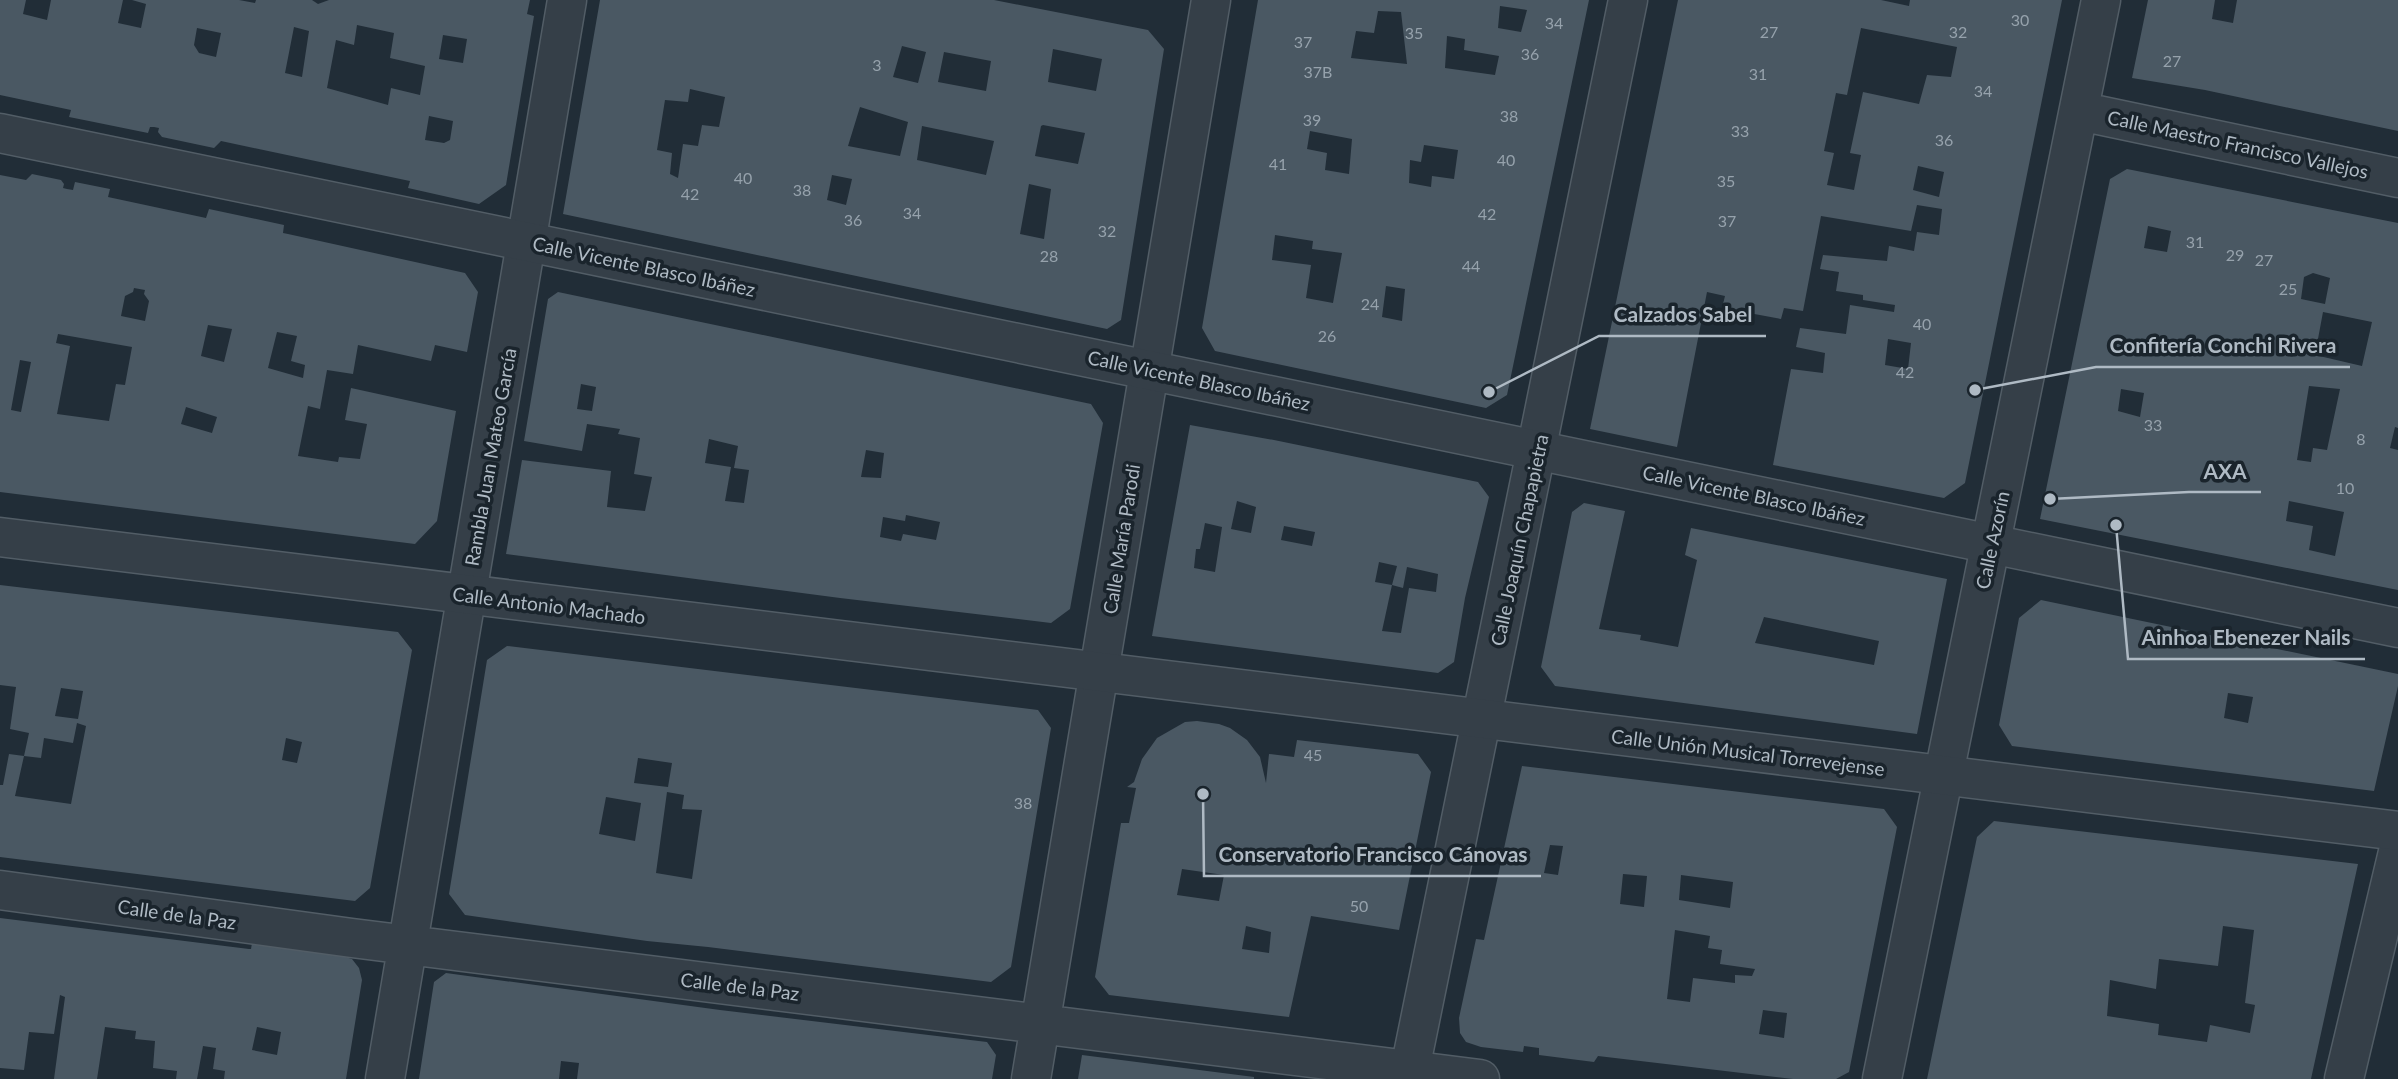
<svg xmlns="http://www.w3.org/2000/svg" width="2398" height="1079" font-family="Lato,sans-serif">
<rect width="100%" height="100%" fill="#212d37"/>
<path fill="#4a5863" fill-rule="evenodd" d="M0,0h26l-3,14 24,6 4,-20h72l-5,23 23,5 5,-24 -14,-4h107l16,3 1,-3h56l6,4 11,-4h201l-3,14 7,2 -28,169 -27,19 -71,-16 2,-7 -5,-1 -184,-39 -7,7 -52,-11 -4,-5 1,-4 -5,-1h-4l-2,6 -59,-12 -20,-4 2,-7 -71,-15zM357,25l37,8 -4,25 35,8 -5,29 -29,-7 -3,17 -61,-17 9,-48 18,5zM294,27l15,4 -7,46 -17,-4zM197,28l24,5 -5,24 -17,-4 -5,-8zM443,35l24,4 -4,24 -24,-4zM429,116l24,5 -3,19 -6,3 -19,-3z
M600,0h394l154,30 16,19 -43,271 -14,9 -544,-115zM902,46l24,6 -8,31 -25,-6zM1053,49l49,10 -6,32 -48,-9zM944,52l47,9 -5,30 -48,-9zM690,89l35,8 -6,30 -17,-2 -4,21 -15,-2 -5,34 -8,-4 2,-21 -15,-3 8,-50 23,2zM860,107l48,15 -8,34 -52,-10zM1043,125l42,8 -7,31 -43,-8 6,-30zM922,126l72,15 -8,34 -69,-15zM832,175l20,4 -6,26 -19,-5zM1029,184l22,5 -7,50 -24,-5z
M1258,0h331l-82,395 -21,13 -271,-57 -13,-23zM1500,6l27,4 -6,22 -23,-4zM1378,11l23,1 6,52 -56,-6 5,-27 18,2zM1447,36l18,3 -1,11 35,6 -4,19 -50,-7zM1310,131l42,8 -3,35 -24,-4 2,-17 -20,-4zM1424,145l34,5 -4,29 -22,-3 -1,11 -22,-4 1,-23 11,2zM1275,235l38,6 -1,8 30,4 -9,50 -27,-5 5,-33 -39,-5zM1386,286l19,3 -3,32 -20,-4z
M1678,0h203l28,6 1,-6h152l-97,483 -21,15 -171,-33 18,-96 32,4 2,-20 -29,-6 4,-19 46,6 4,-29 44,7 1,-7 -32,-5v-5l-27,-4 3,-19 -19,-3 3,-14 64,6 2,-15 25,5 3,-19 22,3 3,-26 -25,-4 -6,26 -90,-15 -18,95 -19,-3 -3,11 -59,-11 3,-12 -18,-4 -30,155 -87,-18zM1861,28l96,19 -6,30 -24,-2 -8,29 -56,-12 -13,61 11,2 -7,35 -27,-5 7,-32 -10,-2 12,-58 11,2zM1918,166l26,6 -5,25 -26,-7zM1888,339l23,4 -3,26 -23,-4z
M2148,0h67l-3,19 21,4 4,-23h161v131l-193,-41 -73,-12z
M2127,169l271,54v205l-3,-1 -5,21 8,2v140l-358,-71 70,-340zM2148,226l23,5 -4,21 -23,-4zM2313,273l17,5 -5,26 -24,-5 3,-22zM2323,312l49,10 -10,44 -47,-11zM2309,386l31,3 -13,61 -14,-2 -2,14 -14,-2zM2121,389l23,4 -4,24 -22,-6zM2289,501l55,11 -9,44 -26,-6 4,-24 -27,-5z
M32,174l29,6 3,4 -1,4 4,1 6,1 2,-8 35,7 -2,8 98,21 3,-9 75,16 -1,8 5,1 177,39 13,19 -11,60 -32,-7 -4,16 -73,-16 -5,29 -26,-4 -7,39 -12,-3 -10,50 40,6 1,-5 21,2 7,-35 -22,-4 6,-32 105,23 -19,110 -22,23 -415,-52v-317l26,5zM134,288l11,2 -1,4 5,7 -4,20 -24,-5 4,-20 8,-4zM208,325l24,4 -8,33 -23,-6zM277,332l20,4 -6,25 14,4 -2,13 -35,-10zM58,334l74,13 -7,38 -9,-1 -7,37 -52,-7 13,-68 -14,-3zM20,360l11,2 -10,50 -10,-2zM186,407l31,10 -5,16 -31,-9z
M558,292l533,112 12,19 -33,186 -19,14 -211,-25 -334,-44 16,-94 89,11 -4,36 38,4 7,-34 -18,-3 6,-36 -22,-4 2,-5 -33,-5 -5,27 -58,-10 24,-142zM581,384l15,3 -4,24 -15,-2zM709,439l29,7 -4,22 15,2 -5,33 -19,-2 6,-34 -26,-4zM866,450l18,3 -3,25 -20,-1zM906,515l34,7 -4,18 -33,-6 -2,7 -21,-4 3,-20 22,4z
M1190,425l84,15 204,42 11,15 -24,101 -11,64 -16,11 -286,-37zM1237,501l19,6 -5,26 -20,-4zM1205,523l17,4 -7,45 -21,-4 2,-19h4zM1284,526l31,6 -3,14 -31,-6zM1379,562l18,4 -5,19 11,3 4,-21 31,7 -2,18 -27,-4 -8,45 -19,-2 10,-46 -17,-3z
M1584,503l41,8 -26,118 42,6 -1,5 38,7 19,-87 -12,-5 6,-27 256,51 -30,155 -362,-48 -14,-19 31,-155zM1764,617l115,24 -5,24 -119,-22z
M0,585l398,47 14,18 -42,238 -15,13 -355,-44v-72h3l6,-31 15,2 -9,40 56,8 15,-78 -9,-3 -4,20 -29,-5 -3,20 -17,-2 5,-23 -19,-4 6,-42 -16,-2zM61,688l22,3 -5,28 -23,-3zM286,738l16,4 -5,21 -15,-3z
M2041,600l357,74v12l-24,105 -362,-45 -13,-21 20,-107zM2228,693l25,4 -5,26 -24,-5z
M507,646l531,64 13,18 -40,239 -20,15 -283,-35 -61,-6 -182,-26 -16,-21 38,-234zM638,758l34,5 -4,24 -34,-4zM667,792l17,3 -2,14 20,1 -10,69 -36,-6zM606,797l35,6 -6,38 -36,-7z
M1197,721l22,3 11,4 17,12 13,17 6,26 3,-29 25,3 3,-17 121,14 13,18 -32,158 -88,-14 -22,101 -180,-22 -14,-18 26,-154h8l7,-35 -9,-1 7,-5 8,-23 15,-21 28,-16zM1182,869l42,6 -5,26 -42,-6zM1246,926l25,6 -2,21 -27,-4z
M1522,766l362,43 13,18 -48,245 -13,7h-43l-195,-23 -4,6 -55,-7v-7l-15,-2 -1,6 -42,-5 -15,-5 -6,-9 -1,-15 17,-79 8,1zM1550,845l13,1 -5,29 -14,-2zM1623,874l24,2 -3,31 -24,-3zM1681,875l52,7 -3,26 -51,-8zM1675,930l35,6 -2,12 14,2 -2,14 35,5 -3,7 -17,-1v8l-42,-5 -3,24 -23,-3zM1763,1010l24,3 -3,25 -25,-4z
M1994,821l364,43 -47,215h-384l50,-242zM2223,926l31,4 -9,73 10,2 -5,28 -40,-8 -3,17 -49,-7 1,-11 -52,-8 3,-36 46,9 3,-30 59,7z
M0,918l249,31h2l1,-6 90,13 10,3 7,9 3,12 -16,99h-122l1,-8 -12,-2 3,-21 -13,-2 -6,33h-21l1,-8 -24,-3 2,-27 -20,-2 1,-8 -31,-4 -8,52h-43l11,-82 -5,-2 -6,39 -25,-2 -5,38 -24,-2zM257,1027l24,5 -4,23 -25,-5z
M446,973l274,37 267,32 9,13 -4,24h-415l2,-16 -18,-2 -2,18h-140l15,-97z
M1082,1055l172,22v2h-176z"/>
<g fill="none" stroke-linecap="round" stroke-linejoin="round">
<g stroke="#525d66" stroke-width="41">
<path id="minor" d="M2079,111l319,67
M0,890l352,48 1128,141
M385,1079l182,-1079
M1031,1079l180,-1079
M1408,1079l220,-1079
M1882,1079l219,-1079
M2344,1079l54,-227"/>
</g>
<g stroke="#525d66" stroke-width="41">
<path id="tertiary" d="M0,133l2398,495
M0,537l2398,294"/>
</g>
<use href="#minor" stroke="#353f48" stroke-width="38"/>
<use href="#tertiary" stroke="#353f48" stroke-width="38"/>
</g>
<g text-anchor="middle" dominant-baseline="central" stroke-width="7" stroke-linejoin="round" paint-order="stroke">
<g font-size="16" fill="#96a2ac">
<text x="2020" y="19">30</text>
<text x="1554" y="22">34</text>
<text x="1769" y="31">27</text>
<text x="1958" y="31">32</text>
<text x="1414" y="32">35</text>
<text x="1303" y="41">37</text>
<text x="1530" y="53">36</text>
<text x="2172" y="60">27</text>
<text x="877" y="64">3</text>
<text x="1318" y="71">37B</text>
<text x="1758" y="73">31</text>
<text x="1983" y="90">34</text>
<text x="1509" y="115">38</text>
<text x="1312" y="119">39</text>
<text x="1740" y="130">33</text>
<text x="1944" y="139">36</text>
<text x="1506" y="159">40</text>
<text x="1278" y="163">41</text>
<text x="743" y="177">40</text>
<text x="1726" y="180">35</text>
<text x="802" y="189">38</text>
<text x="690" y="193">42</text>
<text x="912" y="212">34</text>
<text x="1487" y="213">42</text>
<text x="853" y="219">36</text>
<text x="1727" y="220">37</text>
<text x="1107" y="230">32</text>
<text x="2195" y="241">31</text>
<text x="2235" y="254">29</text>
<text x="1049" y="255">28</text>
<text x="2264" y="259">27</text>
<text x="1471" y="265">44</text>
<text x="2288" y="288">25</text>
<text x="1370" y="303">24</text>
<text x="1922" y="323">40</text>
<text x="1327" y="335">26</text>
<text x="1905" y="371">42</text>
<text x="2153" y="424">33</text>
<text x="2361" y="438">8</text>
<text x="2345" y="487">10</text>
<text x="1313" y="754">45</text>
<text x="1023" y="802">38</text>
<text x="1359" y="905">50</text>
</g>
<g font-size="19" fill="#afbac4" stroke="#1a242c">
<text transform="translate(2238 144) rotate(12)">Calle Maestro Francisco Vallejos</text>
<text transform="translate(644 266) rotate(12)">Calle Vicente Blasco Ibáñez</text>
<text transform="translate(1199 380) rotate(12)">Calle Vicente Blasco Ibáñez</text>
<text transform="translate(490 457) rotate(-80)">Rambla Juan Mateo García</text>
<text transform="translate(1754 495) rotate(12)">Calle Vicente Blasco Ibáñez</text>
<text transform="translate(1121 539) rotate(-81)">Calle María Parodi</text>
<text transform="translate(1519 540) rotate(-78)">Calle Joaquín Chapapietra</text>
<text transform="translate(1992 540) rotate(-78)">Calle Azorín</text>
<text transform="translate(549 605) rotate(7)">Calle Antonio Machado</text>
<text transform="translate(1748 752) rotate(7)">Calle Unión Musical Torrevejense</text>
<text transform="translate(177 914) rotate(8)">Calle de la Paz</text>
<text transform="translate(740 986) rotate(7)">Calle de la Paz</text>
</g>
</g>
<path fill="none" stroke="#afbac4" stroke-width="2.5" d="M1489 392L1599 336H1766M1975 390L2096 367H2350M2050 499L2189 492H2261M2116 525L2128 659H2365M1203 794L1204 876H1541"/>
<g fill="#afbac4" stroke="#1a242c" stroke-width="2.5">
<circle cx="1489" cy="392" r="7"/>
<circle cx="1975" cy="390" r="7"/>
<circle cx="2050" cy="499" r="7"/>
<circle cx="2116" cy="525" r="7"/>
<circle cx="1203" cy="794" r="7"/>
</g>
<g font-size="21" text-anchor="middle" font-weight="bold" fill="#afbac4" stroke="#1a242c" stroke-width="7" stroke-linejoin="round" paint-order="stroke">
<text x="1683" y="322">Calzados Sabel</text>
<text x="2223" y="353">Confitería Conchi Rivera</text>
<text x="2225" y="479">AXA</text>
<text x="2246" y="645">Ainhoa Ebenezer Nails</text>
<text x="1373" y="862">Conservatorio Francisco Cánovas</text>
</g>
</svg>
